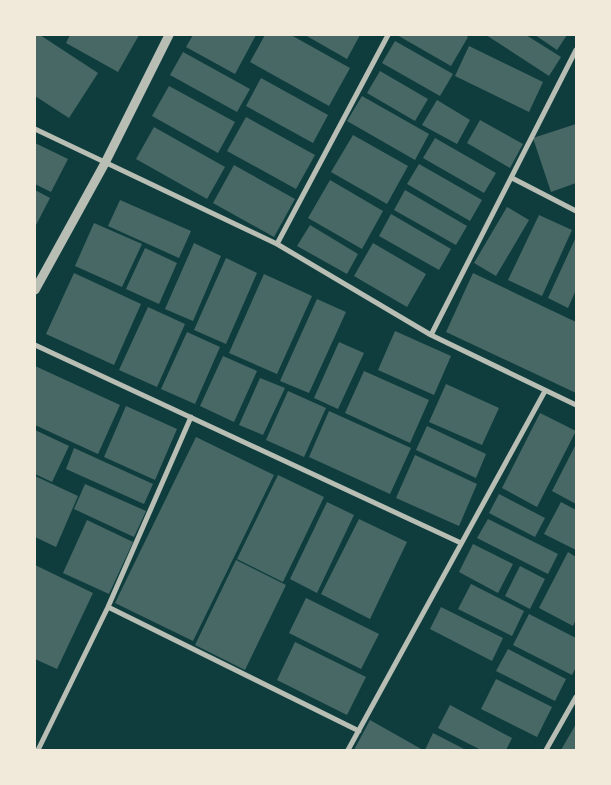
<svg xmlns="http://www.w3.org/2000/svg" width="611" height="785" font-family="Helvetica,sans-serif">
<rect width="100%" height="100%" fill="#0f3d3e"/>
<path fill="#486865" d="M35,35h5l58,38 -29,45 -34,-22z
M70,35h69l-21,37 -52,-29z
M193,35h63l-21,39 -49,-27z
M265,35h26l59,33 -21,38 -79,-44z
M305,35h55l-13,24z
M397,35h68l3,2 -17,29z
M486,35h40l35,22 -12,19z
M535,35h32l-10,15z
M395,41l58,33 -13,22 -58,-33z
M469,46l74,36 -14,30 -74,-36z
M183,52l67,37 -13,23 -67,-37z
M380,71l48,28 -13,22 -48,-28z
M261,78l67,37 -15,28 -67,-37z
M169,86l66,36 -17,31 -66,-37z
M362,96l67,38 -14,26 -68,-39z
M437,100l33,20 -13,24 -35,-19z
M246,117l69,38 -19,34 -69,-38z
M480,120l43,24 -13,24 -43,-25z
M576,124v59l-25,9 -18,-54z
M154,127l71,40 -18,32 -71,-40z
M353,135l55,31 -21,38 -56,-32z
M435,138l61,35 -12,20 -61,-35z
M35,143l33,16 -17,33 -16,-8z
M419,164l63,36 -12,21 -63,-37z
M234,165l61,34 -21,38 -61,-34z
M330,180l53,31 -21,38 -54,-31z
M35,190l15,8 -15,29z
M405,190l62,36 -11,19 -62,-35z
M120,200l71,31 -12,27 -71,-32z
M507,207l22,13 -33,56 -22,-13z
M391,214l60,35 -12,21 -60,-34z
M539,215l33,15 -30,66 -34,-16z
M94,223l48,21 -20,43 -47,-21z
M310,225l48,29 -11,20 -50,-28z
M576,237v53l-8,18 -20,-10z
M194,243l27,13 -28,65 -28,-12z
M373,243l53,31 -19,33 -53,-31z
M145,248l32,15 -18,41 -33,-15z
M226,258l31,15 -31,71 -32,-14z
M74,273l67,31 -27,61 -68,-31z
M473,273l103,49v71l-130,-61z
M264,274l48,22 -35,78 -48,-21z
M317,299l29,13 -37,81 -29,-12z
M148,307l37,17 -28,63 -38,-17z
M395,331l56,25 -17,39 -56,-25z
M187,332l33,15 -25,57 -34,-15z
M339,342l25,11 -26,56 -24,-11z
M223,356l34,15 -23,51 -34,-16z
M35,366l85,39 -22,49 -63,-29z
M364,371l65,29 -19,43 -65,-30z
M260,378l25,10 -22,47 -24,-10z
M446,384l53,24 -17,37 -53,-23z
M288,391l38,17 -22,49 -38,-17z
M126,406l51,23 -22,51 -51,-23z
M329,411l82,37 -21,46 -81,-37z
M540,413l36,18 -39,76 -35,-19z
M427,426l59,28 -10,24 -60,-28z
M35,430l34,16 -17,36 -17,-8z
M196,437l78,38 -81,166 -78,-38z
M576,444v60l-24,-13z
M74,448l79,36 -9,20 -78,-35z
M415,455l62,29 -18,42 -63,-28z
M278,475l46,22 -41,85 -46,-23z
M35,476l43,20 -22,51 -21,-10z
M85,484l61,27 -12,26 -60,-28z
M499,494l46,24 -10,19 -46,-24z
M327,502l27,13 -37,78 -27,-14z
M561,502l15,8v40l-32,-16z
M359,519l48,23 -37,77 -49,-25z
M488,519l70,35 -10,20 -71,-36z
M87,520l46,22 -24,52 -46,-21z
M473,544l40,20 -15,29 -39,-21z
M568,552l8,5v62l-3,7 -34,-18z
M236,560l50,25 -41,85 -50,-25z
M35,565l58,28 -36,76 -22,-10z
M520,566l25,13 -15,30 -25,-13z
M471,584l53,27 -12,25 -54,-27z
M306,598l73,36 -18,35 -72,-36z
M441,607l62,31 -11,23 -62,-32z
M529,614l47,24v29l-4,8 -59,-30z
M295,642l71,35 -19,38 -70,-35z
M508,649l58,30 -11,22 -59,-30z
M496,679l56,28 -15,30 -56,-28z
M450,705l62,33 -6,12h-25l-43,-22z
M370,720l53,30h-69z
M576,724v26h-15z
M433,733l33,17h-41z"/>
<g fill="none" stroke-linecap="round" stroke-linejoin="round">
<path stroke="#b8beb3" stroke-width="5" d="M35,129l242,115 154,91 145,70
M512,178l64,33
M277,244l111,-209
M431,335l145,-285
M35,345l426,198
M108,607l251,124
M38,750l70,-143 83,-190
M348,750l197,-359
M546,750l30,-53"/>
<path stroke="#b8beb3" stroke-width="9" d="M35,290l70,-127 64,-128"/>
</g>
<rect width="611" height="785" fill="none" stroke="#f1e9da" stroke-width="72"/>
</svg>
